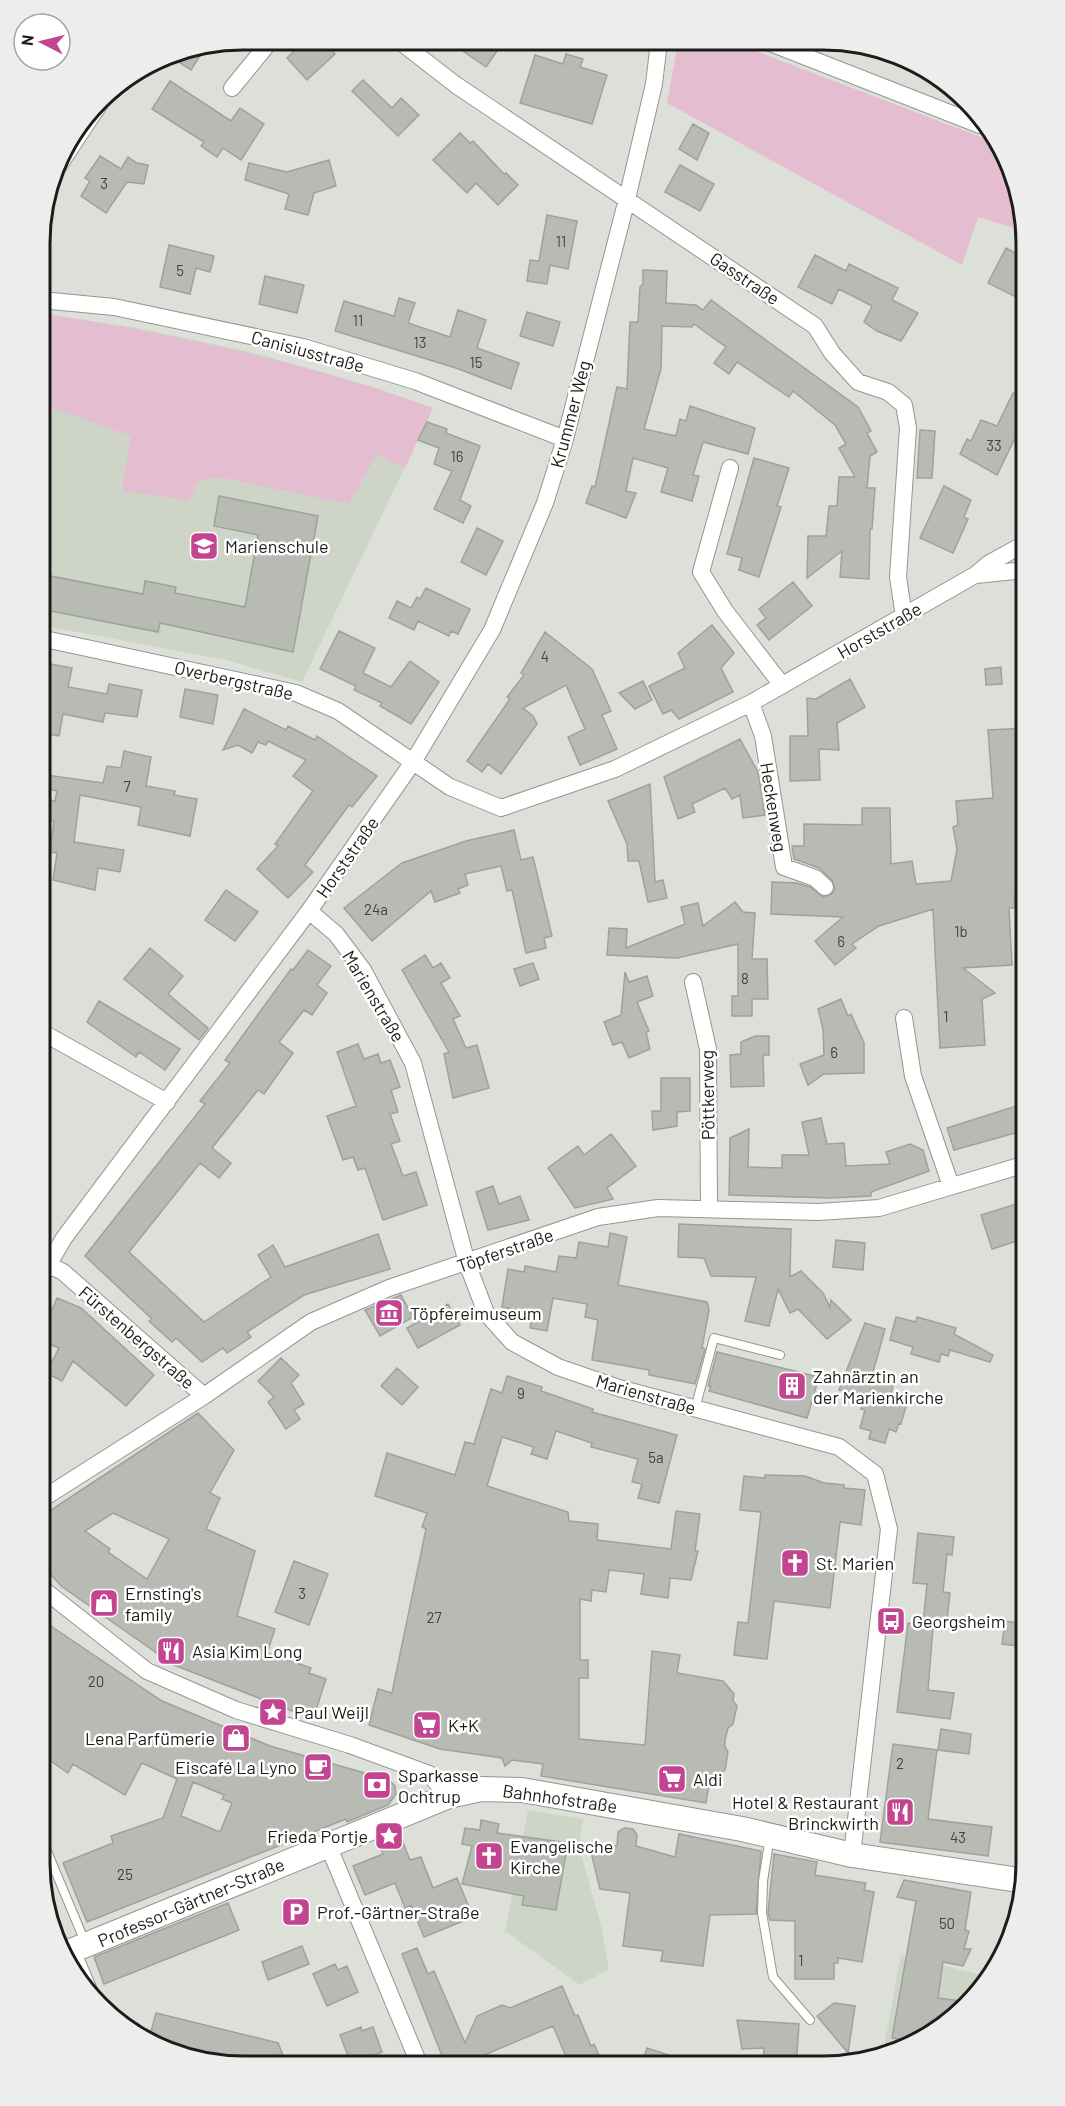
<svg xmlns="http://www.w3.org/2000/svg" width="1065" height="2106" font-family="Barlow,sans-serif">
<rect width="100%" height="100%" fill="#dce0d9"/>
<path fill="#ced5c6" d="M51,315l87,13 117,25 119,34 59,21 -131,274 -76,-22 -186,-35 1,-285z
M528,1810l55,9 -4,27 22,80 8,43 -29,16 -75,-54z
M901,1955l89,22 -6,11 -48,44 -54,25z"/>
<path fill="#e4bdd1" d="M678,42h54l259,99 24,37 9,53 -46,-14 -16,48 -295,-162z
M51,315c131,20 258,49 382,93l-28,60 -28,-14 -28,50 -131,-27 -20,4 -9,19 -67,-9 9,-55 -90,-32v-64z"/>
<path fill="#b8bbb4" stroke="#9ea29b" stroke-width="1.5" fill-rule="evenodd" d="M285,39h36l14,15 -28,26 -20,-22 8,-8z
M447,40h30l27,1 -18,26z
M206,46l-15,24 -24,-16 18,-4z
M566,54l17,5 -3,8 27,8 -15,49 -72,-21 15,-48 28,9z
M363,80l29,28 9,-10 18,17 -21,21 -46,-45z
M170,81l61,40 9,-13 24,16 -23,36 -18,-12 -6,9 -16,-11 3,-4 -52,-33z
M693,124l16,9 -12,27 -18,-11z
M460,133l10,10 3,-2 31,33 2,-1 12,12 -20,20 -22,-22 -9,10 -34,-33z
M100,156l21,13 7,-12 9,6 11,2 -4,19 -17,-2 -21,31 -25,-17 9,-15 -5,-3z
M329,160l7,26 -22,7 -6,22 -23,-6 4,-15 -44,-14 4,-17 38,9z
M680,165l34,19 -14,27 -35,-19z
M547,215l30,6 -9,48 -18,-4 -3,19 -20,-3 3,-21 9,1z
M169,245l45,11 -4,16 -14,-4 -6,26 -30,-7z
M1006,248l20,11v28l-6,12 -32,-16z
M815,255l31,16 3,-7 49,24 -6,12 26,13 -17,28 -24,-10 -13,-9 8,-16 -33,-17 -7,15 -34,-17z
M643,270l24,1 -1,32 30,2 7,5 8,-10 147,107 13,24 -4,2 10,19 -7,4 -3,32h8l-3,41h-2l-1,50 -29,-2 2,-26 -35,27 1,-42h18l3,-30h8l2,-29h16l-16,-29 7,-4 -11,-19 -42,-34 -4,6 -52,-35 -8,12 -15,-11 12,-16 -32,-23 -2,3 -30,-1 -1,43 -17,60 32,7 4,-17 6,2 4,-15 65,22 -7,26 -45,-12 -10,33 6,1 -7,25 -31,-9 7,-24 -35,-10 -7,33 10,2 -10,25 -40,-15 6,-17 3,1 22,-100 10,2 3,-67h8l2,-35 3,-3z
M265,276l39,9 -7,28 -38,-9z
M399,298l16,5 -7,20 42,14 8,-27 28,10 -9,28 42,15 -8,26 -55,-21 -121,-37 9,-30 50,15z
M527,312l33,10 -7,24 -33,-10z
M1013,393l13,5v18l-29,59 -37,-21 7,-15 4,2 10,-21 16,6z
M427,422l20,7 -1,4 34,13 -20,54 11,6 -8,17 -29,-14 18,-38 -18,-7 5,-16 -21,-8z
M920,430l15,1 -3,47h-15z
M754,458l35,10 -12,38 4,1 -22,70 -20,-7 3,-12 -15,-4z
M944,486l27,14 -7,17 4,2 -15,34 -33,-15z
M219,496l99,20 -25,136 -133,-29 -2,9 -118,-23v-35l103,20 2,-13 31,6 -1,6 70,14 13,-72 -44,-9z
M477,528l26,13 -17,34 -25,-13z
M793,582l19,24 -43,34 -12,-15 9,-7 -7,-9z
M426,588l44,21 -12,25 -7,-3 -2,5 -31,-15 -4,9 -25,-12 8,-17 14,7 6,-11 3,2z
M712,625l22,28 -13,15 12,24 -54,27 -8,-9 -8,4 -14,-28 36,-18 -7,-15z
M339,631l36,17 -12,25 28,14 19,-26 29,21 -28,42 -31,-18 2,-3 -28,-13 2,-4 -36,-17z
M545,632l47,37 19,42 -9,4 15,34 -37,16 -12,-28 17,-8 -19,-44 -43,23 10,8 4,8 -36,50 -13,-10 -6,8 -15,-11 43,-62 -3,-2 17,-22 -3,-2z
M40,662l32,6 -4,19 39,7 2,-10 33,6 -5,27 -32,-4 -2,9 -40,-8 -4,22 -19,-3z
M1001,667l1,17 -16,1 -1,-16z
M850,679l15,28 -28,16 2,27 -20,-1 1,31 -30,1v-45h18l-1,-38 9,1z
M643,681l9,19 -17,9 -16,-16z
M185,689l33,6 -5,29 -33,-7z
M244,709l42,21 2,-4 27,14 2,-4 60,40 -25,31 -3,-2 -44,60 8,7 -25,26 -31,-29 21,-23 -3,-2 38,-53 -20,-15 13,-16 -38,-19 -2,4 -8,-3 -6,11 -14,-8 -15,5z
M1026,728v166l-11,1v13h-6l3,57 -49,3 32,25 -13,6 3,46 -45,3 -7,-139 -54,17 -27,18 4,4 -21,17 -20,-24 28,-24 -72,-3 1,-32 25,1 13,4 13,10 9,-3 3,-5 -3,-9 -13,-12 -25,-9 -2,-13h12v-22l58,1v-17h28l1,56 21,-3 4,23 35,-3 6,-32 -4,-22 5,-2 -2,-24 37,-3 -5,-68z
M740,739l18,33 7,43 -22,3 -3,-23 -8,4 -7,-11 -33,16 3,8 -17,7 -14,-42z
M124,751l27,6 -5,29 29,5 -1,4 23,4 -7,37 -52,-11 3,-18 -61,-12 -6,47 50,8 -4,22 -22,-4 -3,22 -42,-10 4,-27 -7,-1 4,-31 -14,-2v-21l15,3 2,-10 -13,-3 3,-13 56,8 4,-17 14,2z
M650,784l5,98 8,-2 4,18 -19,4 -9,-41h-11l-1,-17 -19,-43z
M514,830l7,30 12,-3 19,79 -8,2 2,10 -20,5 -14,-63 -5,1 -6,-25 -36,8 3,11 -10,4 2,4 -25,9 -4,-11 -59,50 -28,-33 58,-45 64,-22z
M226,890l32,22 -23,29 -30,-21z
M735,902l8,10 12,1 -3,46h15l1,40h-16v17h-20v-20h6v-52l-61,14 -70,-3 2,-27 18,1 -1,19 59,-24 -4,-17 17,-4 5,23z
M150,948l33,28 -15,18 40,34 -9,12 -75,-61z
M308,950l23,16 -14,19 10,8 -15,22 -8,-5 -25,32 14,11 -29,41 -6,-4 -46,58 19,15 -12,15 -19,-15 -71,89 75,70 67,-45 -13,-22 15,-10 12,22 93,-33 12,35 -86,26 -57,37 4,5 -24,16 -4,-5 -21,14 -26,-24 -4,4 -23,-21 3,-2 -67,-63 120,-152 -5,-3 30,-38 -5,-3 66,-91 2,1z
M425,955l8,13 8,-5 9,15 -9,5 19,33 -7,3 13,29 11,-3 12,43 -36,10 -9,-44 5,-2 -47,-82z
M533,963l6,16 -19,7 -6,-17z
M625,972l4,10 18,-6 6,20 -16,6 12,29 -3,1 4,17 -21,9 -7,-16 -9,3 -9,-23 17,-7z
M841,999l7,17 3,-2 13,29v30l-40,1 -16,11 -8,-21 24,-9 -1,-26 -5,-20z
M99,1001l81,48 -15,21 -26,-18 -3,5 -49,-35z
M755,1036h14v19h-6l1,31 -33,1 -1,-32 11,-1v-12z
M358,1044l6,15 14,-5 3,9 9,-3 10,27 -9,3 7,22 -8,2 10,27 -9,3 12,32 13,-4 11,33 -44,15 -18,-52 -7,2 -5,-13 -10,3 -16,-44 29,-10 -19,-54z
M661,1078h29v33l-13,1v14l-24,4 -1,-19h9z
M1026,1103v27l-72,20 -7,-22z
M821,1118l6,26 17,-1 2,23 44,-2 -4,-12 24,-8 13,6 6,21 -58,21v4l-40,2 -102,-3 1,-57 19,-9 -1,38 34,1v-13h27l-7,-33z
M611,1134l25,32 -29,22 6,11 -38,9 -27,-40 30,-22 6,9z
M493,1186l6,18 21,-8 9,24 -41,10 -12,-38z
M1026,1201v37l-34,11 -11,-34z
M679,1224l112,5 -1,48 11,-6 22,22 7,14 1,-7 20,20 -24,19 -29,-30 -8,4 -12,-24 -9,37 -24,-5 11,-44 -45,-1 -7,-18 -26,-1z
M610,1233l17,4 -9,48 89,17 2,8 -7,38 3,1 -10,35 -46,-9v-5l-57,-10 6,-40 -13,-3 2,-13 -34,-6 -6,33 -17,-3 2,-11 -16,-2 1,-5 -15,-3 6,-38 16,3 1,-6 31,6 3,-16 17,2 3,-16 29,5z
M836,1240l29,3 -2,27 -30,-3z
M401,1295l12,22 -33,19 -15,-26z
M57,1298l24,10 73,67 -28,31 -53,-45 -11,20 -16,-8 13,-25 -19,-7v-3z
M448,1304l12,21 -42,23 -11,-20z
M896,1317l20,5 1,-5 39,11 -2,6 39,21 -3,7 -40,-12 -2,6 -7,-2 -2,8 -28,-8 2,-7 -23,-7z
M865,1323l20,6 -12,43 22,6 -4,16 17,5 -7,25 -2,-1 -3,9 -7,-3 -4,14 -16,-4 2,-8 -11,-3 5,-18 -4,-1 3,-12 -25,-7z
M717,1352l102,25 -12,41 -98,-27 2,-5h-3z
M281,1358l18,17 -8,8 13,21 -10,6 6,9 -14,10 -18,-27 6,-5 -16,-16z
M397,1368l21,19 -16,18 -21,-19z
M507,1376l35,11 -1,4 52,18 -1,3 85,23 -18,68 -21,-5 4,-14 -10,-2 6,-23 -47,-12 1,-4 -36,-12 -9,28 -16,-5 3,-7 -32,-10 -15,49 81,26 1,9 29,3 -1,16 74,9 5,-38 24,3 -5,37h3l-7,29 -21,-2 -2,20 -27,-4 3,-20 -35,-4 -3,22 -14,-2 -1,11 -11,-2v61h8v18h-9v61l66,6 7,-94 28,4 -3,18 46,8 11,13 -1,7 4,5 -4,18 -5,4 -3,12v7l3,5 -3,18 -5,4 -1,5 -9,-1 -4,25 -165,-27 2,-12 -31,-4 -7,6 -3,-8 -62,-9 -71,-24 9,-36 14,4 34,-164 -4,-2 5,-14 -52,-17 12,-43 68,22 10,-33 9,2 17,-55 11,4z
M198,1413l36,37 -24,43 10,5 -14,31 49,22 -18,65 38,13 -8,24 44,15 -2,5 17,6 -13,40 -139,-54 -113,-79 -22,-25v-43zM113,1513l56,26 -22,40 -39,-27 2,-3 -25,-18z
M765,1475l40,1 19,7 20,2v3l21,2 -4,35 -21,-3 -10,86 -56,-7 -7,58 -33,-4 4,-33 10,1 13,-111 -21,-2 4,-34 21,2z
M918,1533l36,4 -2,18 -5,-1 -4,38 7,1 -4,36 -13,-2 -5,63 26,3 -4,26 -53,-7 11,-89 15,2 4,-41 -14,-1z
M294,1561l34,13 -19,51 -34,-13z
M39,1618l123,83 108,45 119,34 6,6 1,8 -8,11 -41,17 -1,-3 -259,103 -24,-59 50,-20 -2,-7 52,-18 14,-39 -35,-16 -17,32 -52,-31 -5,9 -29,-20v-84l5,-7 -5,-3zM193,1782l31,13 -2,4 10,4 -12,29 -39,-16z
M1005,1621l21,3v23l-24,-3z
M941,1729l30,5 -2,20 -31,-4z
M893,1744l44,6 -9,69 64,8 -4,29 -108,-14z
M481,1820l18,4 -2,9 71,10 -12,67 -34,-5 2,-9 -62,-12 10,-38 -10,-2 3,-16 15,2z
M624,1828l9,1 4,6 -1,11 39,11 4,-23 82,17 -5,63 -46,1 -7,51 -42,-5 2,-10 -40,-5 7,-53 -30,-4 -9,-37 7,-8 19,2 1,-14z
M402,1840l8,20 11,-3 12,31 24,-10 16,39 -49,20 -13,-32 -6,3 -10,-25 -30,12 -12,-29 30,-12 -3,-6z
M774,1854l43,8 -2,13 51,8 -2,7 10,2 -12,70 -24,-4v5h-4v16h-39v-58l-25,-1 -2,-7z
M904,1880l67,12 -6,38 4,1 -5,18h7l-8,17 -20,-4 -5,36 30,4 -32,30 -19,10 -25,-4 24,-137 -19,-4z
M228,1903l11,27 -135,54 -10,-27z
M302,1946l7,18 -41,16 -6,-18z
M417,1948l11,26 6,-3 31,72 12,-27 25,-11 8,3 52,-22 13,30 3,-1 13,31 3,-2 10,22h-34l-17,-40 -95,40h-12l-44,-112z
M335,1964l3,6 9,-4 11,26 -31,14 -14,-32z
M834,2003l21,3 -7,47 -31,-37z
M156,2013l122,30 9,22h-34l-104,-26z
M737,2020l62,4 -3,43 -33,-1 1,-18 -22,1z
M361,2027l1,4 11,-4 9,25 -31,12 -11,-29z
M647,2048l46,15 -1,4 -51,-1z"/>
<g fill="none" stroke-linecap="round" stroke-linejoin="round">
<g stroke="#949790" stroke-width="10">
<path id="lane" d="M50,186l67,-101
M695,1409l19,-71 66,17
M39,1832l46,110
M770,1836l-7,45 -1,32 11,64 37,43
M76,1950l21,49"/>
</g>
<g stroke="#949790" stroke-width="18">
<path id="street" d="M398,40l58,45 359,241 17,27 26,29 30,10 16,13 4,23 -10,149 6,40
M768,42l212,83
M232,88l40,-49
M41,300l73,7 189,40 112,34 150,58
M730,468l-29,104 24,39 57,74
M976,575l50,-5
M40,638l256,55 42,18 112,76 51,21 114,-39 136,-66 224,-128 13,-11 38,-21
M751,703l12,33 21,131 31,11 10,9
M309,911l27,23 27,36 50,93 54,200 19,50 26,29 46,25 61,21 220,59 36,27 14,55 -37,326
M693,982l15,67 1,159
M904,1018l9,58 38,110
M40,1031l127,71
M40,1260l23,12 141,124
M40,1279l24,-41 245,-327 104,-149 79,-132 53,-127 20,-64 62,-240 27,-115 5,-42
M39,1501l165,-105 107,-74 78,-34 209,-71 60,-9 160,4 61,-4 147,-44
M39,1586l108,85 89,39 114,35 79,29 20,22
M328,1845l92,221"/>
</g>
<g stroke="#949790" stroke-width="26">
<path id="secondary" d="M66,1953l383,-157 32,-7 41,1 220,39 110,26 173,26"/>
</g>
<use href="#lane" stroke="#fff" stroke-width="8"/>
<use href="#street" stroke="#fff" stroke-width="16"/>
<use href="#secondary" stroke="#fff" stroke-width="24"/>
</g>
<defs>
<g id="school-square" transform="scale(1.5)"><rect x="-9" y="-9" width="18" height="18" rx="4" fill="#c34592" stroke="#fff"/><path d="M0-5L7-2L0 1L-7-2ZM-4 1L0 2.5L4 1V4Q0 6-4 4Z" fill="#fff"/></g>
<g id="museum-square" transform="scale(1.5)"><rect x="-9" y="-9" width="18" height="18" rx="4" fill="#c34592" stroke="#fff"/><path d="M0-6L6-3V-2H-6V-3ZM-5-1h2V3h-2ZM-1-1h2V3h-2ZM3-1h2V3H3ZM-6 4H6V6H-6Z" fill="#fff"/></g>
<g id="building-square" transform="scale(1.5)"><rect x="-9" y="-9" width="18" height="18" rx="4" fill="#c34592" stroke="#fff"/><path d="M-4-6H4V6H1V3H-1V6H-4ZM-2.5-4.3h1.7v1.8h-1.7ZM.8-4.3h1.7v1.8H.8ZM-2.5-1h1.7V.8h-1.7ZM.8-1h1.7V.8H.8Z" fill="#fff"/></g>
<g id="church-square" transform="scale(1.5)"><rect x="-9" y="-9" width="18" height="18" rx="4" fill="#c34592" stroke="#fff"/><path d="M-1.2-6h2.4v3.5h3.3v2.4h-3.3V6h-2.4V-.1h-3.3v-2.4h3.3Z" fill="#fff"/></g>
<g id="shop-square" transform="scale(1.5)"><rect x="-9" y="-9" width="18" height="18" rx="4" fill="#c34592" stroke="#fff"/><path d="M-5-2.5h2.3a2.7 3.5 0 0 1 5.4 0H5L5.5 6h-11ZM-1.5-2.5h3a1.5 2.3 0 0 0-3 0Z" fill="#fff"/></g>
<g id="bus-square" transform="scale(1.5)"><rect x="-9" y="-9" width="18" height="18" rx="4" fill="#c34592" stroke="#fff"/><path d="M-5-6H5V4H4V6H2V4H-2V6H-4V4H-5ZM-3.5-4V0h7V-4ZM-3.5 1.2v1.5H-2V1.2ZM2 1.2v1.5H3.5V1.2Z" fill="#fff"/></g>
<g id="restaurant-square" transform="scale(1.5)"><rect x="-9" y="-9" width="18" height="18" rx="4" fill="#c34592" stroke="#fff"/><path d="M-5-6h1v4h1v-4h1v4h1v-4h1v5L-1.5 .5V6h-2V.5L-5-1ZM5-6V6H3V1.5H1.5Q1.5-4 5-6Z" fill="#fff"/></g>
<g id="sight-square" transform="scale(1.5)"><rect x="-9" y="-9" width="18" height="18" rx="4" fill="#c34592" stroke="#fff"/><path d="M0-6L1.8-2.2L6-1.7L2.9 1.2L3.7 5.4L0 3.3L-3.7 5.4L-2.9 1.2L-6-1.7L-1.8-2.2Z" fill="#fff"/></g>
<g id="supermarket-square" transform="scale(1.5)"><rect x="-9" y="-9" width="18" height="18" rx="4" fill="#c34592" stroke="#fff"/><path d="M-6-5.5h2.5l.6 2H6L4.5 2H-2.5L-4.4-4H-6ZM-1.5 3.2a1.3 1.3 0 1 0 .1 0ZM3 3.2a1.3 1.3 0 1 0 .1 0Z" fill="#fff"/></g>
<g id="cafe-square" transform="scale(1.5)"><rect x="-9" y="-9" width="18" height="18" rx="4" fill="#c34592" stroke="#fff"/><path d="M-5.5-4.5H6V0H3Q3 3.5 0 3.5H-2.5Q-5.5 3.5-5.5 0ZM3-3.2v2h1.7v-2ZM-6 4.5H4V6H-6Z" fill="#fff"/></g>
<g id="bank-square" transform="scale(1.5)"><rect x="-9" y="-9" width="18" height="18" rx="4" fill="#c34592" stroke="#fff"/><path d="M-6-4H6V4H-6ZM0-2.3a2.3 2.3 0 1 0 0 4.6a2.3 2.3 0 1 0 0-4.6Z" fill="#fff"/></g>
<g id="parking-square" transform="scale(1.5)"><rect x="-9" y="-9" width="18" height="18" rx="4" fill="#c34592" stroke="#fff"/><path d="M-3.5-5.5H1a3.5 3.5 0 0 1 0 7H-1V5.5H-3.5ZM-1-3.4V-.6H.8a1.4 1.4 0 0 0 0-2.8Z" fill="#fff"/></g>
</defs>
<g fill-rule="evenodd">
<use href="#school-square" x="204" y="546"/>
<use href="#museum-square" x="389" y="1313"/>
<use href="#building-square" x="792" y="1386"/>
<use href="#church-square" x="795" y="1563"/>
<use href="#shop-square" x="104" y="1603"/>
<use href="#bus-square" x="891" y="1621"/>
<use href="#restaurant-square" x="171" y="1651"/>
<use href="#sight-square" x="273" y="1712"/>
<use href="#supermarket-square" x="427" y="1725"/>
<use href="#shop-square" x="236" y="1738"/>
<use href="#cafe-square" x="318" y="1767"/>
<use href="#supermarket-square" x="672" y="1779"/>
<use href="#bank-square" x="377" y="1785"/>
<use href="#restaurant-square" x="900" y="1812"/>
<use href="#sight-square" x="389" y="1836"/>
<use href="#church-square" x="489" y="1856"/>
<use href="#parking-square" x="296" y="1912"/>
</g>
<g text-anchor="middle" dominant-baseline="central" stroke-width="5" stroke-linejoin="round" paint-order="stroke">
<g font-size="15" fill="#434440">
<text x="104" y="183">3</text>
<text x="561" y="241">11</text>
<text x="180" y="270">5</text>
<text x="358" y="320">11</text>
<text x="420" y="342">13</text>
<text x="476" y="362">15</text>
<text x="994" y="445">33</text>
<text x="457" y="456">16</text>
<text x="545" y="656">4</text>
<text x="127" y="786">7</text>
<text x="376" y="909">24a</text>
<text x="961" y="931">1b</text>
<text x="841" y="941">6</text>
<text x="745" y="978">8</text>
<text x="946" y="1016">1</text>
<text x="834" y="1052">6</text>
<text x="521" y="1393">9</text>
<text x="656" y="1457">5a</text>
<text x="302" y="1593">3</text>
<text x="434" y="1617">27</text>
<text x="96" y="1681">20</text>
<text x="900" y="1763">2</text>
<text x="958" y="1837">43</text>
<text x="125" y="1874">25</text>
<text x="947" y="1923">50</text>
<text x="801" y="1960">1</text>
</g>
<g font-size="18" fill="#1c1d1a" stroke="#fff">
<text transform="translate(745 278) rotate(34)">Gasstraße</text>
<text transform="translate(308 351) rotate(15)">Canisiusstraße</text>
<text transform="translate(570 414) rotate(-75)">Krummer Weg</text>
<text transform="translate(879 630) rotate(-30)">Horststraße</text>
<text transform="translate(234 680) rotate(13)">Overbergstraße</text>
<text transform="translate(774 807) rotate(81)">Heckenweg</text>
<text transform="translate(347 857) rotate(-55)">Horststraße</text>
<text transform="translate(374 996) rotate(59)">Marienstraße</text>
<text transform="translate(707 1095) rotate(-91)">Pöttkerweg</text>
<text transform="translate(505 1250) rotate(-19)">Töpferstraße</text>
<text transform="translate(137 1337) rotate(41)">Fürstenbergstraße</text>
<text transform="translate(646 1394) rotate(16)">Marienstraße</text>
<text transform="translate(560 1798) rotate(8)">Bahnhofstraße</text>
<text transform="translate(191 1902) rotate(-23)">Professor-Gärtner-Straße</text>
</g>
<g font-size="18" fill="#1c1d1a" stroke="#fff" text-anchor="start">
<text x="225" y="546">Marienschule</text>
<text x="410" y="1313">Töpfereimuseum</text>
<text x="813" y="1376">Zahnärztin an<tspan x="813" dy="21">der Marienkirche</tspan></text>
<text x="816" y="1563">St. Marien</text>
<text x="125" y="1593">Ernsting's<tspan x="125" dy="21">family</tspan></text>
<text x="912" y="1621">Georgsheim</text>
<text x="192" y="1651">Asia Kim Long</text>
<text x="294" y="1712">Paul Weijl</text>
<text x="448" y="1725">K+K</text>
<text x="215" y="1738" text-anchor="end">Lena Parfümerie</text>
<text x="297" y="1767" text-anchor="end">Eiscafé La Lyno</text>
<text x="398" y="1775">Sparkasse<tspan x="398" dy="21">Ochtrup</tspan></text>
<text x="693" y="1779">Aldi</text>
<text x="879" y="1802" text-anchor="end">Hotel &amp; Restaurant<tspan x="879" dy="21">Brinckwirth</tspan></text>
<text x="368" y="1836" text-anchor="end">Frieda Portje</text>
<text x="510" y="1846">Evangelische<tspan x="510" dy="21">Kirche</tspan></text>
<text x="317" y="1912">Prof.-Gärtner-Straße</text>
</g>
</g>
<path d="M0 0H1065V2106H0ZM243 50H823A193 193 0 0 1 1016 243V1863A193 193 0 0 1 823 2056H243A193 193 0 0 1 50 1863V243A193 193 0 0 1 243 50Z" fill="#ededed" fill-rule="evenodd"/>
<path fill="none" stroke="#1c1d1a" stroke-width="3" d="M243 50H823A193 193 0 0 1 1016 243V1863A193 193 0 0 1 823 2056H243A193 193 0 0 1 50 1863V243A193 193 0 0 1 243 50Z"/>
<g transform="translate(42 42) rotate(277)"><circle r="28" fill="#ffffff" stroke="#a4a5a3" stroke-width="1.5"/>
<path d="M0-4.5L10 22L0 15L-10 22Z" fill="#c34592"/>
<text y="-9" font-size="16" font-weight="bold" text-anchor="middle" fill="#1c1d1a">N</text>
</g>
</svg>
